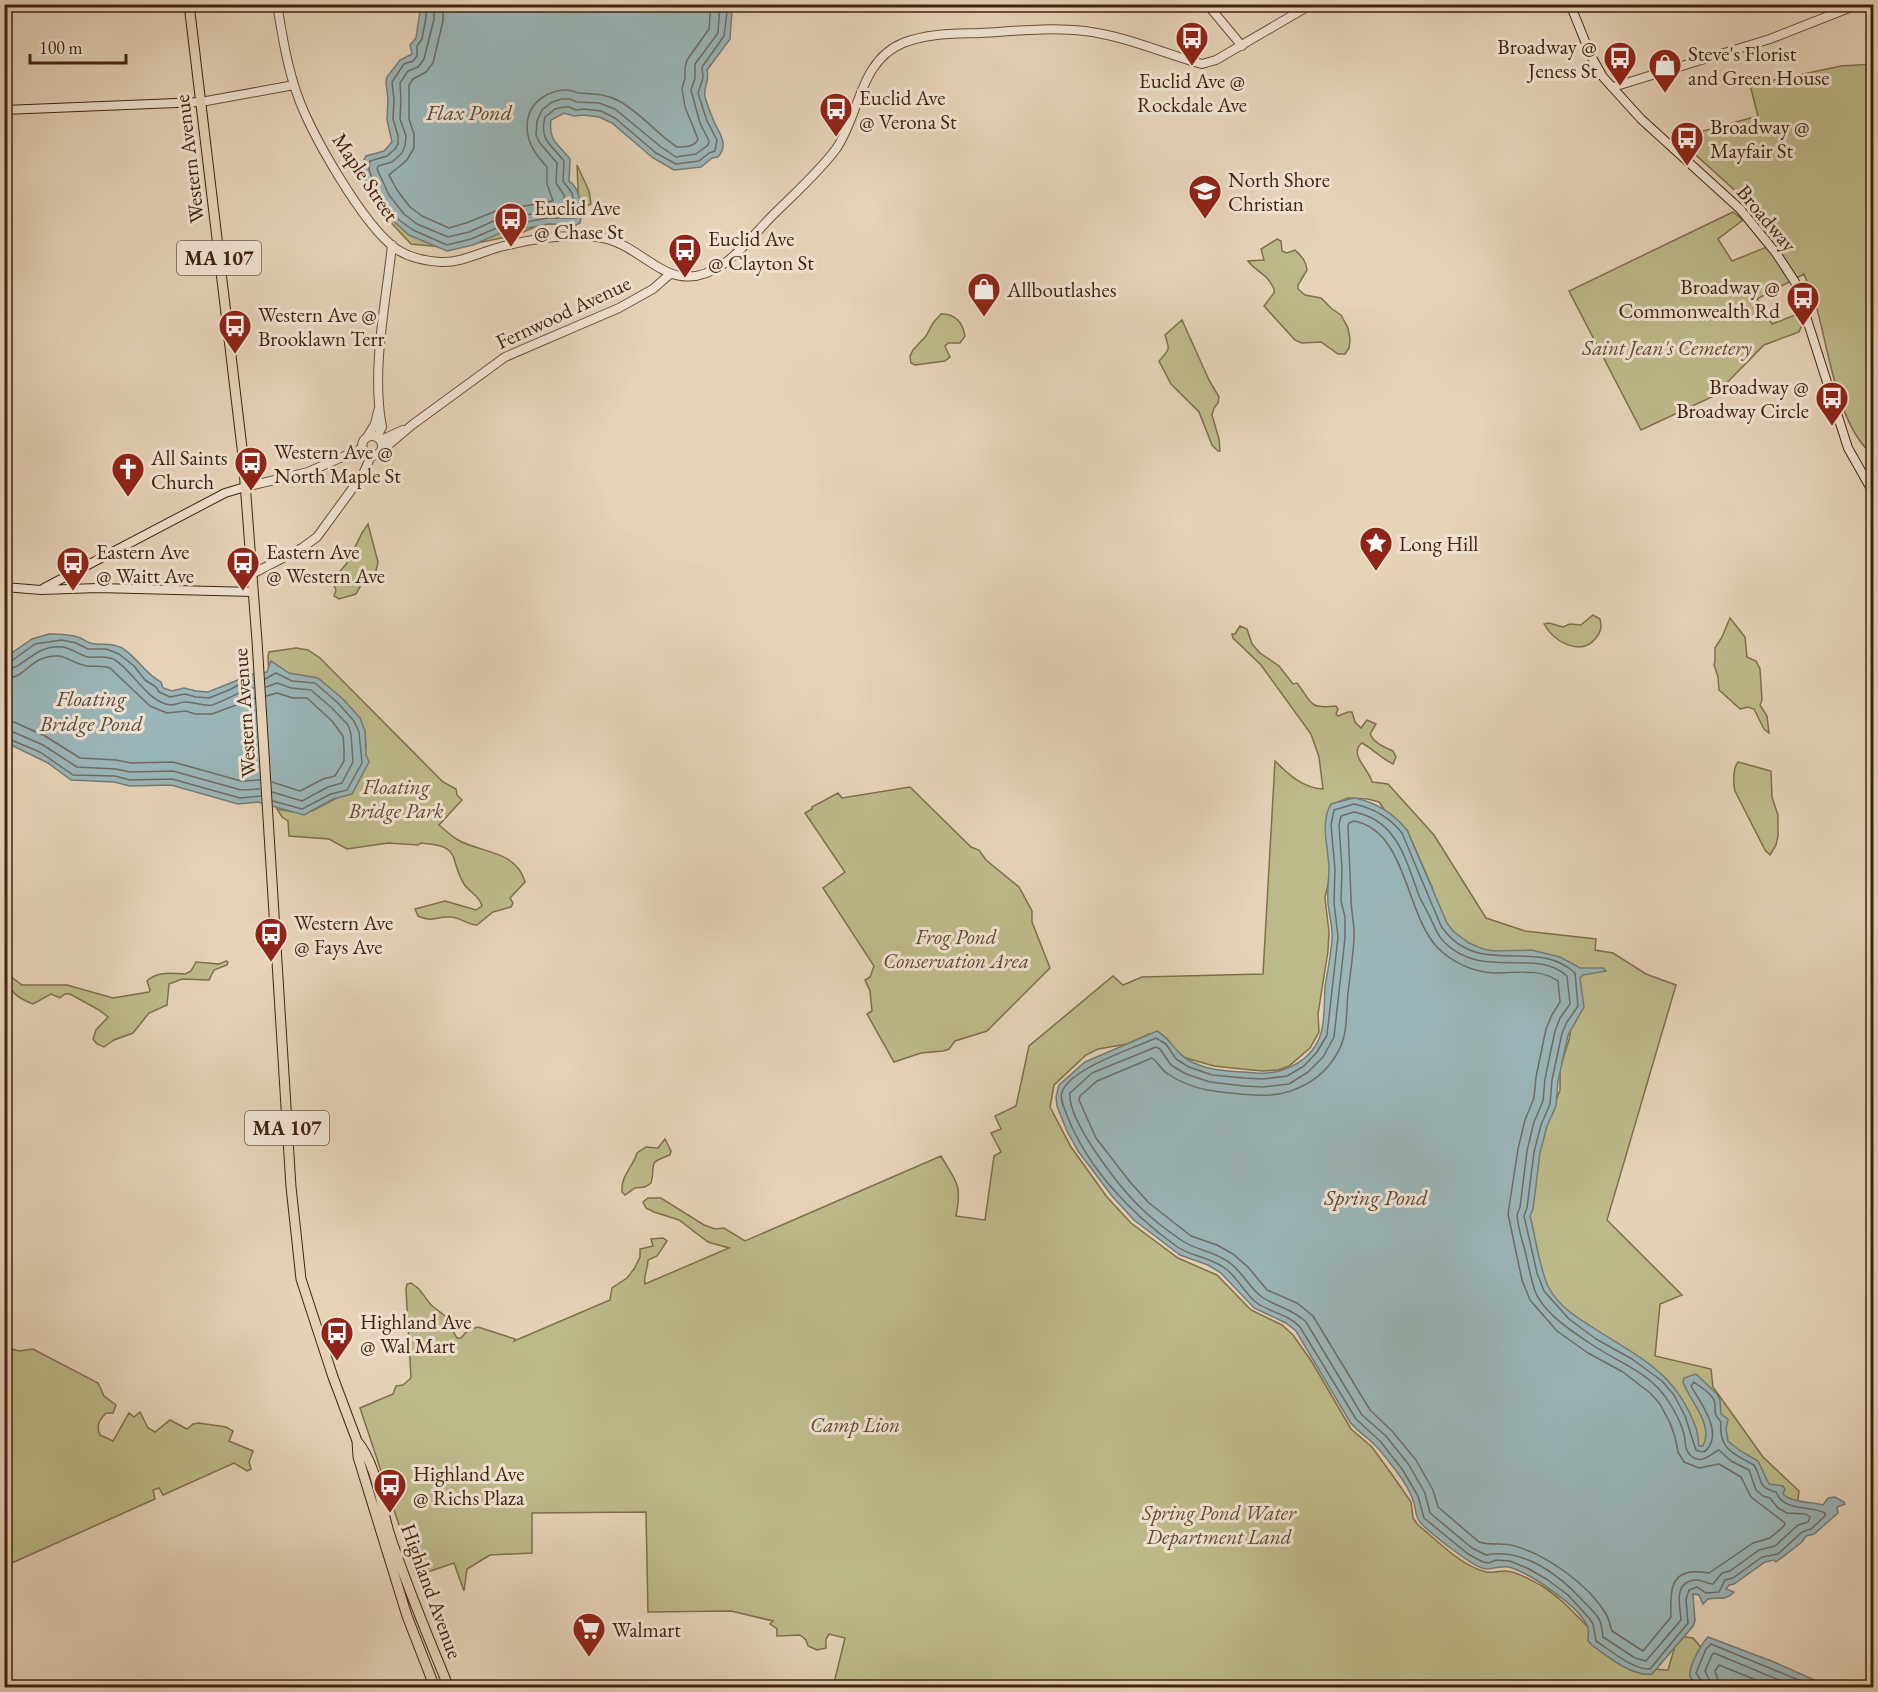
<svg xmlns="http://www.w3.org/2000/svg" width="1878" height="1692" font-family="'EB Garamond',serif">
<rect width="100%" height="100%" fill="#e6d3b8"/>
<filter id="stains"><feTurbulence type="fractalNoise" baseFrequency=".00333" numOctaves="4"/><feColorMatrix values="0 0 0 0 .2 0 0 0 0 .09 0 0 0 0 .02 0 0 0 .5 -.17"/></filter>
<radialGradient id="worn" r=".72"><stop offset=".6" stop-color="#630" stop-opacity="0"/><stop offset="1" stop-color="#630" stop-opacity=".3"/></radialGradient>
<path fill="#bdba89" stroke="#806e4c" stroke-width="1.5" d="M1873,64v391c-35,-28 -44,-103 -56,-146 -4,-12 -8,-23 -13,-35l-47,25 15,25 28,-11 3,10 -4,9 -35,13 -50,51 -73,34 -72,-139 164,-79 10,8 -25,19 14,22 50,-20 -22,-28 -83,-75 81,-22 -8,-31 91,-19z
M378,160l201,48 -2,-43 12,26 2,13 -75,31 -63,13 -42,-4 -40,-43 -12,-37z
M1277,239l4,2 1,10 5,2 8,-3c6,6 11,10 12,20l-9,15v4l7,6 16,3 11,11 9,6 7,13 2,11 -1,9 -4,6h-7l-17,-12 -19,1 -7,-3 -31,-34 10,-13v-4c-8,-17 -17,-16 -26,-28l16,-1 -3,-11z
M941,314c14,-1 22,9 24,22l-5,7h-12l-3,3 5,11 -5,4 -30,4 -4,-2 -1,-7 3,-6 13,-14 7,-13z
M1182,320l27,60 10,17 -1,6 -4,5 -2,7 7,24 1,12h-2l-6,-6 -13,-33 -28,-28 -12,-23c11,-12 11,-11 6,-26z
M368,524l10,38 -4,18 -13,5 -5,9 -17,5 -5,-3 2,-6 -4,-9 15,-18 15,-30z
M1593,615l7,4c2,8 1,13 -4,19 -15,19 -42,4 -52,-14l5,-1 14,4 7,-3 11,1z
M1730,618l15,19 2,20 9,4 4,8 2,31 -2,5 7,11 2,17 -5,-4 -10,-20 -6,-2 -8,2 -21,-19 -1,-13 -4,-12 1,-4v-13l7,-11z
M1240,626l7,3 5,15 8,9 19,13 14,18 4,-1c16,20 10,26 39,23l2,3 -2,5 2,2 10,-4h4l3,10 6,6 6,-8 9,4 -6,10c5,10 14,13 23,17l3,6 -3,7c-11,-5 -20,-15 -31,-21 -14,11 7,26 10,39l16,2 46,51 52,83 39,13 71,8 -1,11 18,3 33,21 30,11 -69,235 75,75 -22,9 -5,52 56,13 2,18 50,70 36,34 -1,9 -106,81 -109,-254 -37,-33 -17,-83 6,-41 10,-40 15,-40v-22l9,-28 3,-19 -91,-65 -32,-27 -10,-19 -7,-23 -25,-57 -19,-15 -9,-13 -11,-3 -20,-1 -15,6 -3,70 -5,24 4,34 -1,19 -10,63 1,18 -9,16 -21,18 -11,4 -16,1 -48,-5 -42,-12 -13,-20h-10l-22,10 -29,5 -12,6 -32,30 -4,22 21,40 36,50 24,26 47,35 39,17 34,35 31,15 11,10 19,27 39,67 21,18 21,29 18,26 2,16 5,7c21,17 42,40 68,47 6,1 12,-1 18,-1 12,0 27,9 38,15 45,28 65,83 126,84l10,-34 15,2 12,14 -12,29 10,6h-870l12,-49 -16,-4 -3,5v9l-9,2 -9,-4 -2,-6 -6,-5 -23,1v-7l-7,-5 3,-3 -42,-10 -83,1 -2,-100 -114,1v40l-42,2 -23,14 -3,22 -10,-28 -38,13 -56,-168 33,-14 3,-8 7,-1 8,-7 -5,-89 1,-5 4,-1 8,6 12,16 23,18 2,5 -2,5 3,5h4l7,-8 10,-3 37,12 -1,2 96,-41 2,-12 15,-10 7,-9 6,-12v-8l13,-3 -2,-7 12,-1 4,3 -10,15 -9,4c0,10 -5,15 -3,24l84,-36 -21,-6 -29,-22 -25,-8 -8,-4 -3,-6 5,-4h13l43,27 11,4 9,-1 21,13 196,-85c16,27 21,28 15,60l29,4 9,-64 7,-4 -10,-19 10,-4 -6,-13 21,-10 13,-60 84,-70 10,9 19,-8 121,-3 12,-213c14,14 28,27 48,28l-4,-32 -8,-23 -50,-69 -28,-27 -1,-4h3z
M296,648l12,2 12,8 123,124 13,7 1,6 5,5 -23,25c6,5 12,11 19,15 23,13 58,10 67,42l-15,16 3,5 -2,4 -18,5 -16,13c-9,0 -17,-8 -27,-8 -14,-1 -17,6 -32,-1l-3,-7 30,-8 31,9 6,-4c-3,-11 -12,-13 -18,-22 -16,-27 -1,-38 -43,-41l-3,2 -30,-2 -41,6 -18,-10 -40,-3 -1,-15 -6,-4 -5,-8 16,3 19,-1 25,-13 29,-50 -1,-17 -4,-8 -92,-47 -1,-20 1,-4z
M1738,762l33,9 1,26 6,18v21l-2,9 -6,10 -5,-5 -30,-59c-2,-8 -2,-23 3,-29z
M910,787l61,60 8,3 7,10 33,27 13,24v11l18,46 -63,63 -32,10 -6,8 -6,2 -22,2 -27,9 -27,-48 5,-3 -2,-20 -5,-11 5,-3 4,-11 -51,-78 22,-16 -40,-59 7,-4v-2l26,-14 4,5z
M226,961l2,1 -1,3 -13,5 -5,10 -27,-1 -13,5 -2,21 -18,8 -16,20 -19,7 -10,7 -7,-3 -4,-5 3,-9 12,-13 -9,-7 -29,-16h-5l-5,4 -9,-4 -18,10c-13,-5 -22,-10 -26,-24l3,-4 12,9h45l46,13 36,-6 1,-2 -3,-9c10,-10 26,-8 38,-7l6,-3 5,-9 23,2z
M665,1139l6,12 -1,4c-25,9 -13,8 -19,28l-6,4 -10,1 -10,7 -3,-3c-2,-15 12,-27 15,-39l9,-6 12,1z
M5,1347l14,4 14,-2 65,34 6,13 12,9 -3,8h-7c-7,7 -10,13 -6,22l13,6 16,-28 5,4 6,-5 8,16 7,4 15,-12 17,9 6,-5 6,-1 27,4 7,4 -4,10 24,10 -4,11 2,7 -4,2 -13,-8 -71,32 -4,-7 -6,2 2,9 -150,67z"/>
<path fill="#9ab6b9" stroke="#777b75" stroke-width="1.5" d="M421,5h314l-3,4 -2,30 -23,31c3,11 -4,17 -2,27 2,7 5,15 8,22 5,14 17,24 5,38l-6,1 -11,9 -27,3 -21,-12 -41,-35 -13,-6 -15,-2 -10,1 -10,-3 -13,7c-3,22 8,24 19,39l-1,22c11,7 14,28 11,42l-4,2 -27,-1 -49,9 -27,12 -26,6 -38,-16 -21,-19 -10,-13 -14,-27 -2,-12 4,-8 18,-5 8,-9 -5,-22 1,-21 -2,-17 1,-5 13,-17 12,-6 -2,-9 6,-7z
M49,634c10,0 19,0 29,3 4,1 8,5 12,6 12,3 21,-1 32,5 16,10 23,26 39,34l2,6 9,3 12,-3 12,3 12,1 30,-12 4,-4 25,-4 4,-11 18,12 29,5 25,21 17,19 5,13 1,24 3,7 -17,32 -19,5 -29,16 -46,-13 -20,2 -67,-19 -41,1 -16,-4 -43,-2 -23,-17 -43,-21 -1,-81 2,-4 26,-18z
M1354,798c21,4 39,15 53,32l40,93 7,9 15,11 14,6 11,2 37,-1 29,7 20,11h23l3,3 -23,4 -3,3 4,29 -16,28 -10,46 -2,25 -9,20 -7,27 -7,56 -3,7c5,19 10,56 19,72 8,16 25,28 40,37 48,32 86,45 107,103 2,6 2,12 3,18h4c11,-22 -13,-44 -20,-64l1,-4 12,-4 21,20 3,6 1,14 7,5 -2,10 2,12 11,9 19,11 11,23 14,2 2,3 -2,5c7,8 28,8 40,11l5,-7 7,-1 9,5 1,2 -8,3 1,6 -24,21 -8,2 -4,6 -26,20 -2,-2 -9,2 -31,22 -5,1 -3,4 8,3c-8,9 -15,5 -26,7l-5,5 -4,-9 -6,-1 2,27 -2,5 -41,48c-19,3 -44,-17 -60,-29l-4,-4c0,-4 1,-9 0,-13 -7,-21 -58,-55 -79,-61 -10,-2 -18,4 -27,1 -11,-3 -55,-37 -62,-46 -5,-6 -4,-15 -7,-22 -3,-9 -10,-20 -16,-28 -7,-9 -15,-20 -23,-28 -8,-8 -17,-13 -24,-22l-54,-91 -10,-8 -32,-15 -33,-35 -13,-8 -28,-10 -46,-35 -22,-24 -34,-45 -11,-20 -10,-25 -1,-9 3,-12 26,-23 72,-31c18,11 17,23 37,32 20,9 41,8 62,10 27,2 57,-12 65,-40 4,-13 3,-31 4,-45 2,-16 6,-32 7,-49 1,-12 -3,-24 -4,-36 -1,-12 1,-24 1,-36 -1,-20 -9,-45 2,-63z
M1708,1637l66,25 56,25h-130c-3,-3 -9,-7 -10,-11 -2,-9 12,-33 18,-39z"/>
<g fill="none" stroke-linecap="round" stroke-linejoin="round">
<path stroke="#6e6c64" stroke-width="1.5" d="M427,4l-1,13 -4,22 -5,7v10l-4,5 -9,3 -12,18 2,18 -1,19 5,17v8l-3,5 -8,7 -17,5 -1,9 4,10 10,19 16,21 14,10 34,15 24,-6 28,-12 49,-9h27l1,-6 -4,-19 -9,-12 1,-20c-12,-16 -25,-20 -19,-44l10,-8 8,-2h6l7,3 8,-1 17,2 14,7 41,35 20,11 23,-3 10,-8 6,-2 2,-11 -10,-19 -9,-28 5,-15 -1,-11 22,-31 4,-32
M434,4v15l-10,40 -6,8 -10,4 -8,12 1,17 -1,19 6,17 -1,10 -3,7 -10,9 -14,4 -1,3 12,26 15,19 13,10 31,13 21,-5 29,-13 68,-10 -2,-14 -8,-12 1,-20 -18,-21 -3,-7 1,-14 5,-11 10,-8 10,-3h8l7,3 22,1 16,6 46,38 15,10 20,-3 12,-9 1,-4 -9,-18 -9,-33 4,-12v-14l23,-31 2,-29
M443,4v17l-10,42 -7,9 -13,7 -4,6v34l5,15v14l-7,12 -18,15 8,15 13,17 12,9 27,12 17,-5 30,-12 57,-10 -6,-17v-17c-13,-14 -23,-28 -19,-49 3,-17 22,-28 38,-28 5,0 9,2 13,3 15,1 27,1 40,8 22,12 38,33 58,46 8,0 18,0 21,-8l-13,-32 -3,-18 3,-11v-10l2,-8 22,-31 2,-25
M4,663l6,-1 25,-18 27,-4 14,3 12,6h18l13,5 15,12 11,14 11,7 3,5 11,5 15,-3 11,3 13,1 20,-8 17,-9h7
M4,670c21,-1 30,-26 58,-23 10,1 17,8 26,10 10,1 18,-2 27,3 18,11 33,43 56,45 5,0 9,-3 14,-3 8,-1 17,5 27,3 11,-3 34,-17 42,-17
M4,679c17,0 23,-14 37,-20 24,-9 27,4 46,7 8,1 15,-1 23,2l40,38 17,7 19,-2 9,3h17l43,-16
M265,679l11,-6 16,8 23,2 23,20 16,18 5,11 3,31 -15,27 -16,4 -29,15 -29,-8
M266,687l11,-4 14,5 20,2 21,18 16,17 3,9 2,28 -11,21 -14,4 -26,14 -30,-9
M266,696l11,-3 16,5h14l25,23 11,15 1,12v13l-9,15 -12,3 -23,12 -28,-9
M4,721l10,1 31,14 35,22 36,2 15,3 42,-1 68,19 19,-1
M4,730l7,1 32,14 34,22 39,2 14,3 43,-1 68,19 19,-1
M4,737l36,15 33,23 42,1 15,4 42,-1 68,19 21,-2
M1354,804c19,4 36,14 48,29l39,93c37,54 94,10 134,47l3,33 -11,16 -5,11 -10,47 -2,24 -9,21 -7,27 -7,56 -3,8 13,57 7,18 25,28 27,20 36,20 30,22 12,14 11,21 11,34c5,2 9,3 12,-2 14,-18 -8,-46 -17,-62l3,-4c6,5 20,12 21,22 0,8 -1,11 6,18 -3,26 12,32 33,43 9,14 2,22 22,27 8,20 33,13 49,21v3l-14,13 -9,3 -24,22 -16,3 -29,21 -8,2 -6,12 -13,1 -9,-6 -8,3 -3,10 2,23 -38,46c-17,1 -40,-19 -54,-28l-3,-17 -4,-6 -21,-23 -20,-15 -19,-11 -19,-8 -14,-1 -7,3 -6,-1 -15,-8 -44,-36 -6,-22 -16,-27 -22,-28 -24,-22 -56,-92c-12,-13 -29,-14 -43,-24 -12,-9 -19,-25 -31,-34 -15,-12 -35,-12 -50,-23 -44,-32 -87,-76 -108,-128 -2,-7 -9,-18 -6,-26 9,-24 72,-44 94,-54l10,6 10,15 13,8 23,8 32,3 19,1 24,-3 17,-10 13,-14 10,-17 11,-98 -4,-35 1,-33 -4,-44 3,-15z
M1354,812c42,8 51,45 64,81 3,8 8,16 12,24 4,9 7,17 13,24 38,40 92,6 124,35l3,28 -10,14 -5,13 -10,48 -2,22 -9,21 -7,29 -7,56 -3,8c1,14 6,27 9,40 3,13 5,24 9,36 9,23 37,40 56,53 22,15 47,24 66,43 11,11 23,32 27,47 2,8 0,16 7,22 11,9 19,-2 28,-6l12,11 18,9 7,20 7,6 7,2 8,10 9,5 19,1 4,3 -2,5 -10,3 -23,21 -16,4 -29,21 -8,2 -9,11c-7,0 -11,-5 -18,-4 -22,2 -15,26 -14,40l-35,41 -11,-3 -32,-21c-1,-6 -1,-13 -4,-18 -4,-7 -11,-13 -16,-18 -24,-27 -60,-53 -97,-46l-14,-7 -42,-35 -5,-20 -16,-28 -23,-29 -24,-21 -56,-93c-13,-13 -29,-15 -44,-25 -13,-9 -20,-27 -35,-36 -14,-10 -32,-11 -46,-21 -13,-9 -28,-20 -39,-31 -21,-20 -75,-88 -72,-116l22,-20 64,-26 4,2 11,16 15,9 24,8 34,4 19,1 26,-3 19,-12 15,-15 11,-20 11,-99v-21l-4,-16 1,-33 -3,-43 2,-9z
M1354,821c53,10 51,92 83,126 14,15 38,26 58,26 21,0 45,-5 63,8l2,21 -8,13 -6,14 -10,48 -2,21 -9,22 -7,29 -10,65 14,66 8,20 27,31 31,22 35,19 27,21 10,11 10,19 5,14 3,15 6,10 15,6 20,-4 22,13 10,20 34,26 -1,3 -14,12 -17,5 -44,30c-38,-7 -39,13 -38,44l-28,34 -31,-20c-2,-6 -3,-12 -6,-17 -17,-29 -59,-59 -91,-68 -12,-4 -24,0 -36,-4l-41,-35 -5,-17 -17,-30 -24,-29 -22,-21 -57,-94 -16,-13 -30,-13 -19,-23 -15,-13 -16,-9 -26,-9 -42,-33 -19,-21 -34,-44 -17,-38 1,-4 17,-15 55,-23c6,4 9,12 16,16 26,18 56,19 87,21 37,3 73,-16 87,-52 6,-15 4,-34 6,-50 2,-18 5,-36 6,-54 1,-14 -3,-27 -3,-41 -1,-24 -2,-48 -3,-72l1,-3z
M1704,1688l-1,-5 -7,-10 10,-24 5,-5 107,44
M1711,1688l-1,-7 -5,-10 7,-16 2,-2 84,35
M1720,1688l-5,-17 4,-6 57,23"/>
<g stroke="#6b4f39" stroke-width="10">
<path id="tertiary" d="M277,4c5,30 10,62 20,90 14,40 65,129 98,154 12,9 31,13 46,14 20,1 40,-10 59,-15 31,-8 65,-13 97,-10 50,6 71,66 128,26 18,-13 32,-32 48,-48 21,-21 45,-42 63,-66 24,-34 23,-88 67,-106 25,-10 51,-9 78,-10 34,-2 69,-6 104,-2 40,5 78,22 117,33l14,-4 96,-56
M1207,4l35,42
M1613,87l157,-48 89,-35
M201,102l93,-17
M362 446a10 10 0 1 1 20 0a10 10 0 1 1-20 0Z
M367,437l8,-13 3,-13
M377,437l5,-10c-11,-57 4,-124 10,-182
M381,440l22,-10
M380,452l32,-27 93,-68 114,-49 34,-19 17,-15
M245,487l63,-15 55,-24
M252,574l50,-26 15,-11 46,-63 8,-18"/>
</g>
<g stroke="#42230f" stroke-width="10">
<path id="secondary" d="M1570,4l21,52 12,21 38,42 99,90 36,44 19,29 53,166 26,46
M4,110l197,-8
M4,587l37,3 57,-2 155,4
M44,588l181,-95 20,-6"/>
</g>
<g stroke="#42230f" stroke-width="11">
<path id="primary" d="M189,4l54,452 14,185 34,546 10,92 32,98 24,64 1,16 49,159 28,72
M357,1441c20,24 23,61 32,91 17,53 39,104 60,156"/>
</g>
<use href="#tertiary" stroke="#efe2d1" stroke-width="8"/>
<use href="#secondary" stroke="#efe2d1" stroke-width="8"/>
<use href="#primary" stroke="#e6d3b8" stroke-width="9"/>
</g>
<defs>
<g id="bus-pin" transform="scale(1.725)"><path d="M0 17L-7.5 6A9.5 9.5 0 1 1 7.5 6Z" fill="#8f2418" stroke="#efe2d1"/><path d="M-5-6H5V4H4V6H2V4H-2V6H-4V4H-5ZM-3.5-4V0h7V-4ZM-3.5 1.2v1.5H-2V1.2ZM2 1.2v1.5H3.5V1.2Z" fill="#fff"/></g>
<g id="shop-pin" transform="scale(1.725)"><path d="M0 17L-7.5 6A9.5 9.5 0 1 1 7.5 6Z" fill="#8f2418" stroke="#efe2d1"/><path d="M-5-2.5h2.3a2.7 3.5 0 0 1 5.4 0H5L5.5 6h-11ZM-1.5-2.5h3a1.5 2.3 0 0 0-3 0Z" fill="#fff"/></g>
<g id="school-pin" transform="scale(1.725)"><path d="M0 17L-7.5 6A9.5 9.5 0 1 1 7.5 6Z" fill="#8f2418" stroke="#efe2d1"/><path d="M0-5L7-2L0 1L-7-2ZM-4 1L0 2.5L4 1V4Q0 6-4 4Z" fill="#fff"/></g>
<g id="church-pin" transform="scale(1.725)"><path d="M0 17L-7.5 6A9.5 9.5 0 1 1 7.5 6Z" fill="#8f2418" stroke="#efe2d1"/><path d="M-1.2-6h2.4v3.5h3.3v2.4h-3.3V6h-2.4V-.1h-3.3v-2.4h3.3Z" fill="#fff"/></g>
<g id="sight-pin" transform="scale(1.725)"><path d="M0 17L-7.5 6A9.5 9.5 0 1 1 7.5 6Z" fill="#8f2418" stroke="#efe2d1"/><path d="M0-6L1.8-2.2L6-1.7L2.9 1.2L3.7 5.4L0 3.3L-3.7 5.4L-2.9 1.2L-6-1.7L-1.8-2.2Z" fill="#fff"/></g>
<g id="supermarket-pin" transform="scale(1.725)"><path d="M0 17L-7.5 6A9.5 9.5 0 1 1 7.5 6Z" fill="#8f2418" stroke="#efe2d1"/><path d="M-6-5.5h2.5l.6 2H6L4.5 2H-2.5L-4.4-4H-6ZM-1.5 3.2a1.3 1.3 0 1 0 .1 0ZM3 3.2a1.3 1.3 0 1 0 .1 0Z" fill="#fff"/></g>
</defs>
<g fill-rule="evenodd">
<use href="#bus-pin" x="1192" y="38"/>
<use href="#bus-pin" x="1620" y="58"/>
<use href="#shop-pin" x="1665" y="65"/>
<use href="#bus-pin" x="836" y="109"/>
<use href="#bus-pin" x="1687" y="138"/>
<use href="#school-pin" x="1205" y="191"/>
<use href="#bus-pin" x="511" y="219"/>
<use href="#bus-pin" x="685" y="250"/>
<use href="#shop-pin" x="984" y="289"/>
<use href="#bus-pin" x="1803" y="298"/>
<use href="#bus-pin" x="235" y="326"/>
<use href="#bus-pin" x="1832" y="398"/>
<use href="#bus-pin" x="251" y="463"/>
<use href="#church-pin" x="128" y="469"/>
<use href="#sight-pin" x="1376" y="543"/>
<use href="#bus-pin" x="73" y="563"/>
<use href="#bus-pin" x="243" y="563"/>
<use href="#bus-pin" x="271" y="934"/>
<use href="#bus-pin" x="337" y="1333"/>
<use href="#bus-pin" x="390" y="1485"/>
<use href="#supermarket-pin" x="589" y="1629"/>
</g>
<g text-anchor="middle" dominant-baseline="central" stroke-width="6" stroke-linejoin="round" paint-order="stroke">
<g fill="#efe2d1" stroke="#765c49" stroke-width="1.5">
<rect x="177" y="241" width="84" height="34" rx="4.5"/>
<rect x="245" y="1111" width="84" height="34" rx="4.5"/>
</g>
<g font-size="20" font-weight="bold" fill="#42230f">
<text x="219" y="258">MA 107</text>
<text x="287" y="1128">MA 107</text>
</g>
<g font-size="21" fill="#42230f" stroke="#efe2d1" text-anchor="start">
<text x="1597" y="46" text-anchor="end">Broadway @<tspan x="1597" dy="24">Jeness St</tspan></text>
<text x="1688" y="53">Steve's Florist<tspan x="1688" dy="24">and Green House</tspan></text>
<text x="1192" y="80" text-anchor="middle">Euclid Ave @<tspan x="1192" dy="24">Rockdale Ave</tspan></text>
<text x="859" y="97">Euclid Ave<tspan x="859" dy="24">@ Verona St</tspan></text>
<text x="1710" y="126">Broadway @<tspan x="1710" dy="24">Mayfair St</tspan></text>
<text x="1228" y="179">North Shore<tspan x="1228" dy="24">Christian</tspan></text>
<text x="534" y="207">Euclid Ave<tspan x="534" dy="24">@ Chase St</tspan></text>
<text x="708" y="238">Euclid Ave<tspan x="708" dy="24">@ Clayton St</tspan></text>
<text x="1780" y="286" text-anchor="end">Broadway @<tspan x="1780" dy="24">Commonwealth Rd</tspan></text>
<text x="1007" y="289">Allboutlashes</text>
<text x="258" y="314">Western Ave @<tspan x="258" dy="24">Brooklawn Terr</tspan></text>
<text x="1809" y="386" text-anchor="end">Broadway @<tspan x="1809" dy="24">Broadway Circle</tspan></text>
<text x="274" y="451">Western Ave @<tspan x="274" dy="24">North Maple St</tspan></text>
<text x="151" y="457">All Saints<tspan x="151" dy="24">Church</tspan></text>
<text x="1399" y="543">Long Hill</text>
<text x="96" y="551">Eastern Ave<tspan x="96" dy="24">@ Waitt Ave</tspan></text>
<text x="266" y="551">Eastern Ave<tspan x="266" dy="24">@ Western Ave</tspan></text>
<text x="294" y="922">Western Ave<tspan x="294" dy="24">@ Fays Ave</tspan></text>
<text x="360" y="1321">Highland Ave<tspan x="360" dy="24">@ Wal Mart</tspan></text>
<text x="413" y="1473">Highland Ave<tspan x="413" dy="24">@ Richs Plaza</tspan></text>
<text x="612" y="1629">Walmart</text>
</g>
<g font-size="21" fill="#42230f" stroke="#efe2d1">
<text transform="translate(189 159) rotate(-97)">Western Avenue</text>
<text transform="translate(366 177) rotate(56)">Maple Street</text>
<text transform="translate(1767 218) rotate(50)">Broadway</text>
<text transform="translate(563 312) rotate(-25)">Fernwood Avenue</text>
<text transform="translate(244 713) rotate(-94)">Western Avenue</text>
<text transform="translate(432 1591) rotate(70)">Highland Avenue</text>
</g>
<g font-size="21" font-style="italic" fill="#61492e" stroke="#efe2d1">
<text x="1667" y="347">Saint Jean's Cemetery</text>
<text x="396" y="786">Floating<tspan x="396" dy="24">Bridge Park</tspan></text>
<text x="956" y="936">Frog Pond<tspan x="956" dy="24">Conservation Area</tspan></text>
<text x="855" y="1424">Camp Lion</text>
<text x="1219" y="1512">Spring Pond Water<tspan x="1219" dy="24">Department Land</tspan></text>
</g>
<g font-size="22" font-style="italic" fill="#58483a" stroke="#efe2d1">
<text x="469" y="112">Flax Pond</text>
<text x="91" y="698">Floating<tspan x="91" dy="25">Bridge Pond</tspan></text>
<text x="1376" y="1197">Spring Pond</text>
</g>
</g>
<rect width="1878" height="1692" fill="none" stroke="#e6d3b8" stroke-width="24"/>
<rect x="6" y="6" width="1866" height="1680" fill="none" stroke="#42230f" stroke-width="3"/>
<rect x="12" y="12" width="1854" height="1668" fill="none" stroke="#42230f" stroke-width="1.5"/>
<path d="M30 54v9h96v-9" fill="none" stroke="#42230f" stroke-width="3"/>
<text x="39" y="54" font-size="18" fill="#42230f" stroke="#efe2d1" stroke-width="4.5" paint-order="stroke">100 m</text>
<rect width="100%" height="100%" filter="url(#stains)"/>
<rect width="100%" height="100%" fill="url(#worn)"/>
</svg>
